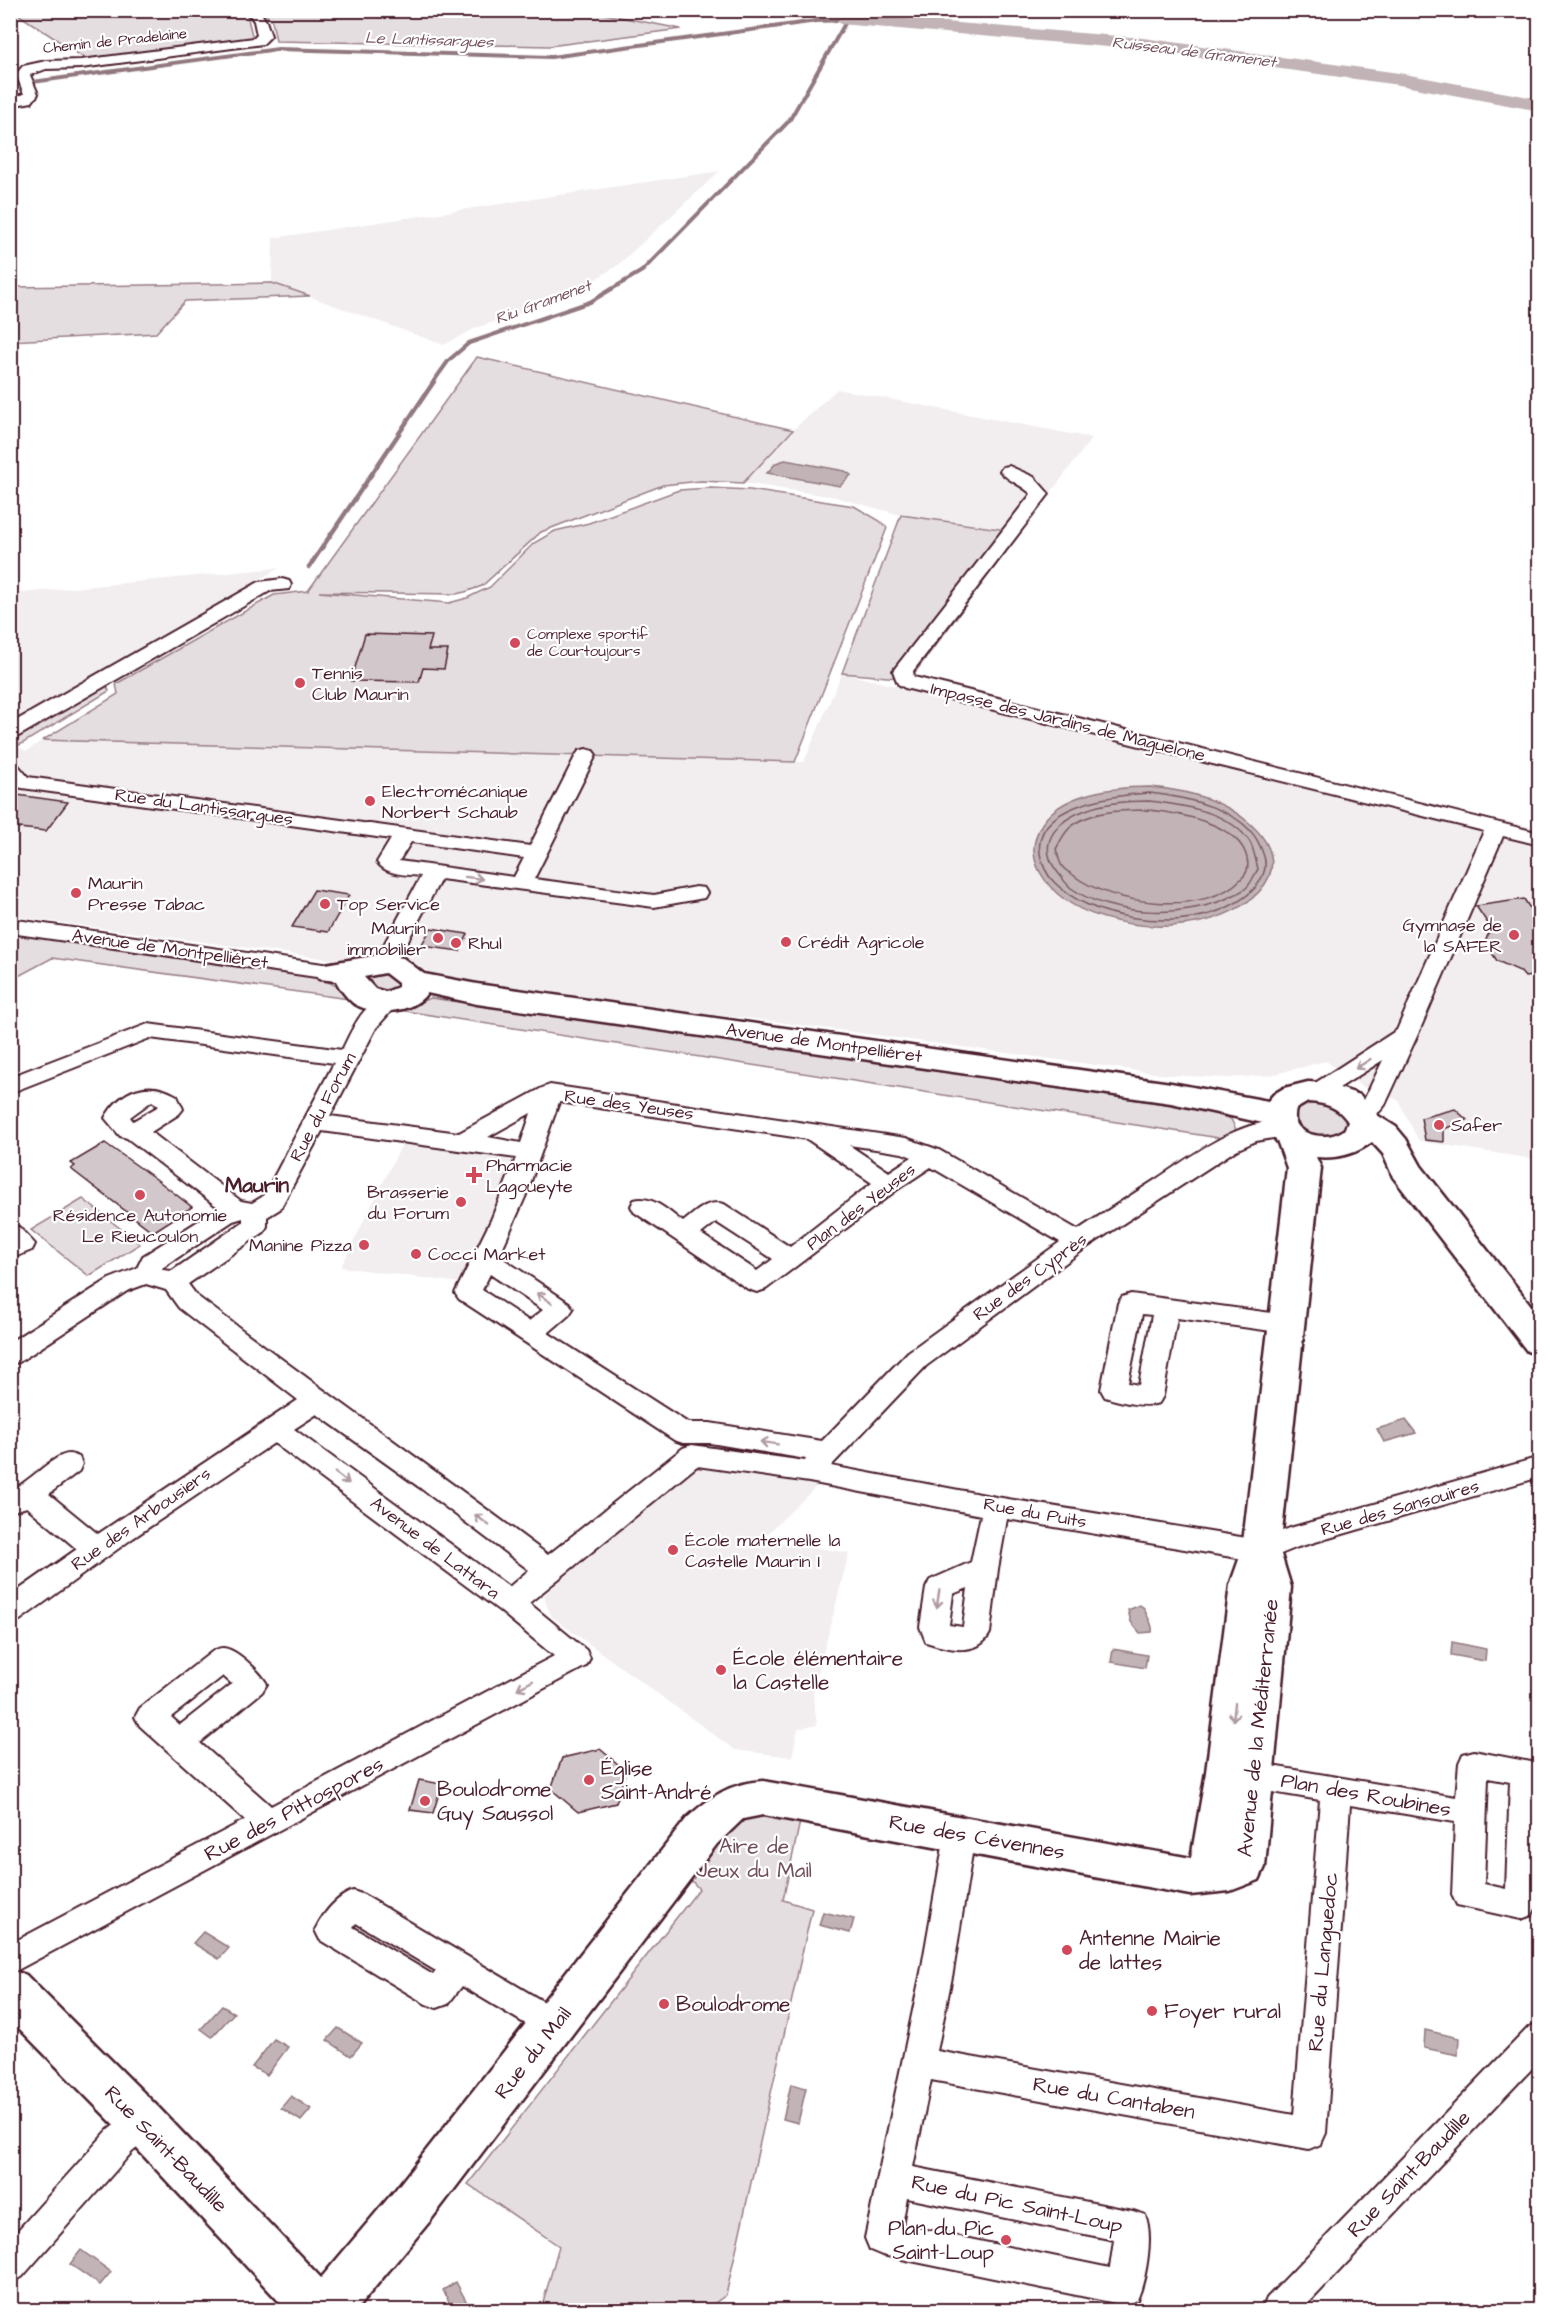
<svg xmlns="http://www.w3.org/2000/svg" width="1550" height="2321" font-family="'Architects Daughter',sans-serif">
<rect width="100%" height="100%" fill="#fff"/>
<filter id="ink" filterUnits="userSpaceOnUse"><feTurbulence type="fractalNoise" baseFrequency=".0167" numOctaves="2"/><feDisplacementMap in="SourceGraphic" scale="12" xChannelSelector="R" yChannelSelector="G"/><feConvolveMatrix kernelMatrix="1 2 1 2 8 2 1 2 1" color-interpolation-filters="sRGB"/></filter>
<g filter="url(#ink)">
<path fill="#f2eeef" d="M720,171l-102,94 -44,28 -98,35 -32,17 -172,-62 1,-45z
M837,389l255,49 -71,94 -120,-17 -66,-18 -92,-14 50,-53z
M279,568l-268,157v-131z
M842,673l634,154 27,-7 36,9v331l-120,-19 -21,-41 -37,-14 -35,-25 -55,14 -43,3 -59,-3 -413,-56 -82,-8 -242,-37 -27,-16 -39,-6 -30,8 -325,-44v-172l16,7 16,-11 761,22z
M403,1142l102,14 6,5 2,4 -53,118 -119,-16z
M698,1464l120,21 -56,54 87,14 -36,140 4,32 -19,4 -6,28 -57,-7 -183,-133 -6,-13 -2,-9z"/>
<path fill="#e5dee0" stroke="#987e86" stroke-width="1.5" d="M583,10l98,19 -132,17 -273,-5 -4,-20 -10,-10z
M13,11h229l5,4 6,24 -166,21z
M272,283l38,13 -125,5 -29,32 -145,8v-54z
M477,357l316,73 -50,53 -42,-2 -38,4 -122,47 -59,54 -17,6 -9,2 -137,-2 130,11 18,-5 23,-11 44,-44 21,-12 34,-8 90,-33 31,-2 40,2 104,16 26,15 7,7 -92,234 -752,-22 75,-46 -2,-10 158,-89 34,-4z
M901,515l120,17 -111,147 -68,-6z
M106,684l3,7 -89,54 -9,-4 -1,-5z
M11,933l310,45 19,10 9,11 -297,-41 -41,22z
M379,970c9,4 16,8 19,17l-3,5h-17l-12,-10 1,-7z
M431,998l769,111 31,10 6,13 -18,6 -814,-127 3,-5z
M1308,1101l37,8 6,20 -20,11 -29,-7 -10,-12 2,-12z
M83,1199l57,45 -51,32 -58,-46z
M743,1809l58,8 -18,83 29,9 -86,386 -21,15h-164l18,-64 -91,-62 231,-295 -9,-10z"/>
<path fill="#c1b3b6" stroke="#91787e" stroke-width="1.5" d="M785,460l60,11 6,4 -11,11 -73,-13 9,-10z
M1150,787c34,3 70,11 97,34 64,54 -10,100 -65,104 -47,5 -117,-7 -142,-53 -6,-11 -8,-23 -4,-35 13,-44 76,-50 114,-50z
M1406,1420l10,13 -32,9 -7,-13z
M1140,1605l4,3c2,8 10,16 8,24l-12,1 -9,-11 -3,-12z
M1452,1642l34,7 -1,12 -34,-6z
M1113,1649l34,6 -2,13 -34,-6z
M823,1912l31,7 -4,14 -31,-8z
M203,1932l26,16 -10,11 -26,-16z
M222,2006l12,7 -22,24 -11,-8z
M338,2028l24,15 -11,13 -24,-16z
M1425,2030l34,8 -1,17 -34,-7z
M274,2039l14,8 -21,28 -15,-8z
M791,2084l15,4 -8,35 -15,-4z
M291,2096l20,13 -10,12 -20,-13z
M81,2250l30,22 -11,13 -30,-21z
M456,2282l15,28h-18l-10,-20z"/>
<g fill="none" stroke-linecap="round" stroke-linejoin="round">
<path stroke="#7a5a63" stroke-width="1.5" d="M1150,793c35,4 95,16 110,53 4,9 7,17 4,26 -6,19 -26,31 -43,38 -47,20 -131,10 -167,-28 -8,-8 -12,-18 -14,-28 -8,-50 75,-59 110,-61z
M1149,801c34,4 80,10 101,41 4,8 6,19 8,27 -4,6 -7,15 -12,19 -3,3 -8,5 -12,7 -43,23 -122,23 -163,-7 -4,-3 -8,-9 -12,-14 -24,-29 -4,-53 27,-64 20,-8 42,-9 63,-9z
M1149,810c29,3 90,13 98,48 2,8 0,16 -6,21 -36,38 -130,26 -168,-4 -3,-2 -9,-5 -11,-9 -3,-4 -4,-12 -6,-17 3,-5 6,-12 10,-17 18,-22 57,-22 83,-22z"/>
<path stroke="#91787e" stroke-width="4" d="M10,85l268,-36 273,8 266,-36 30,-1
M434,381l15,-21 20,-17 121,-41 52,-31 147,-150 58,-101"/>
<path stroke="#91787e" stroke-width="4.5" d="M309,567l126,-187"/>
<path fill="#c1b3b6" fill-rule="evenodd" d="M847,14l296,24 256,35 141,26v12l-141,-26 -256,-35 -303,-26 -2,-4 2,-4z"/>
</g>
<path fill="#d2c7cb" stroke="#4a1f2b" stroke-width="1.5" d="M365,634l67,2 -4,14h20l-4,19 -21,-1 -4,14 -68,-1z
M10,794l58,8 -22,29 -36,-4z
M314,890l35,5 -21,37 -36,-5z
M1524,899l15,23v53l-14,2 -5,-6 -23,-10 -12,-19 6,-14 -15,-22z
M431,928l23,4 14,2 -8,17 -39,-5z
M1455,1109l12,11 -23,9v13l-19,-2 -4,-22z
M105,1143l51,36 36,28 -39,25 -82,-63 4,-3 -4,-3z
M600,1749l26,22 -10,32 -38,9 -27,-23 11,-31z
M419,1780l23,4 -9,29 -23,-3z"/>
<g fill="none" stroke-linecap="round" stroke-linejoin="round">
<g stroke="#4a1f2b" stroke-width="4">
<path id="street" d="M246,10h13l7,11 5,15 -8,8 -182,24 -35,1 -16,6 8,19 -6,8 -22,4v-8l14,-4 -8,-20 7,-8 23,-5 35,-1 173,-22 3,-3 -3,-14z
M1009,466l25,11 15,17 -136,177 1,6 626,156v12l-37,-9 -85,198 -33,71c-7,11 -21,17 -33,13l-4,-5 4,-5 12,-8 19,-40 -58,37 -8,3 -8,-3 -4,-5 4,-5 88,-57 87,-199 -579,-143 -7,-4 -5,-13 3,-4 135,-173c-9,-9 -23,-13 -31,-23l3,-4z
M282,579l7,2 2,4 -2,4 -19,2 -253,146 -7,2v-15l249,-142z
M586,749l7,2 3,4 -62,124 120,16 42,-8 8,1 3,5 -3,5 -50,9 -213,-28 -43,80c-9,7 -14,11 -26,8l-3,-5 12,-12 40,-74c-15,-2 -34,0 -44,-14l14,-23 -369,-51 -7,-2 -5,-5v-19l7,2 11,13 502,69 46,-91 3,-4zM411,842l113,16 -10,19 -115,-16z
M10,919l320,46 8,2 3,5 -3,5 -8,2 -320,-46z
M387,996l8,2 3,5 -22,25 -46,88 129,17 83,-45 8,-3 356,53 33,12 139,80c25,-17 51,-33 77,-50 34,-22 93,-68 136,-57l4,6 -4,6 -35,6 -20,9 -149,97 -161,119 -95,100 165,31 263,43 31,-12 250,-71v20l-242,70 -37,15 -254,-43 -9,50 -8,64c-12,24 -43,16 -64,9l-6,-15 6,-39 4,-8 41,-18 10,-47 -172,-33 -112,-16 -168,137 57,47 4,8 -4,8 -576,308v-30l235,-124 -105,-94 -5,-9 5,-9 73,-57c3,-1 6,-3 9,-3 13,-1 39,25 45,36l-5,8 -62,51 71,63 283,-150 -54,-45 -226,-168 -141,95 -113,82 -10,3v-27l67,-47 -50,-42 -17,5v-21c17,-7 44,-37 59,-37 3,0 6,2 10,3l3,7 -3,7 -30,23 49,40 200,-134 -119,-92 -13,-18 -20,-6 -19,7 -108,71 -9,2v-22l99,-63 28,-11 6,-12 76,-48 -92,-70 -7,-2 -15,-18c16,-29 44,-39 72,-22l6,13 -4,5 -28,18 90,69 11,2 10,-6 5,-7 67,-127 -184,-25 -140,55v-16l138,-53 194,26c10,-20 21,-48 45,-54zM152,1101l7,5 -26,15 -3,-4zM559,1102l248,37 65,44 -82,64 -66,-43c-17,-5 -28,8 -41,18 -14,-10 -30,-27 -49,-22l-3,6 3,6 114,77 9,3 9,-3 132,-100 33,-22 129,75 -152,110 -86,89 -112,-18h-22l-140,-90 21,-18 4,-6 -4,-6 -70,-47 27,-61zM531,1113l-10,30 -33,-6zM322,1131l194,27 -25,62 -36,73 4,6 215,141 9,3h27l96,16 -1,2 -113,-16 -9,3 -135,107c-117,-88 -235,-171 -351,-259l-9,-12 76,-52 3,-6v-9l13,-8zM849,1145l53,8 10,4 -23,15zM243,1218v4l-71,49 -9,-1 -1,-2 71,-47zM716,1222l57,37 -16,12 -56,-37zM490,1274l53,36 -14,11 -47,-31zM317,1414l102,73 110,83 -20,17 -215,-158zM968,1588l-5,39 -14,-2 4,-31zM223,1676l9,8 -52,41 -9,-8z
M10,1225l9,2 16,17 -3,6 -22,9z
M1131,1294l156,21 9,3 4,6 -4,6 -9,3 -110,-15 -14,78 -4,7c-16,5 -38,-1 -54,-6l-4,-7 17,-87 4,-6zM1142,1314l10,1 -13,70 -11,-2z
M1474,1751l62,12 4,8 -3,134 -5,10 -11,4 -64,-14 -5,-10 3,-73 -105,-17 -24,328 -5,11 -12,5 -378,-69 -18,87 220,44 12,4c9,20 1,65 -8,85l-12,5 -243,-50 -12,-5 -5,-12 56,-266 24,-137 4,-9 11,-4 11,4 4,9 -22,137 -16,79 357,64 26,-315 -78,-13 -11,-4 -4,-9 4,-9 11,-4 214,36 3,-34 4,-9zM1488,1778l22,4 -4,107 -22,-5zM907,2198l207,42 -4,28 -208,-43z
M353,1891l11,4 202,120 5,10 -5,10 -11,5 -11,-5 -82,-49 -14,18 -11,4 -11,-4 -106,-64 -5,-10c8,-16 21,-33 38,-39zM356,1923l80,48 -3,4 -80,-48z
M1540,2022v38l-238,250h-40l5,-12 262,-271z
M143,2107l12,5 5,11 -5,11 -23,18 -110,125 -12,5v-43l98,-109 23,-18z"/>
</g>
<g stroke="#4a1f2b" stroke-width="5">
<path id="secondary" d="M379,955l24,3 21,16 53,10 694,99 97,18 6,-7 10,-6 24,-6 17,1 35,12 17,20 19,12 10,12 15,27 119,151v38l-13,-4 -134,-174 -10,-23 -11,-12c-16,12 -34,17 -56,15l5,11 -41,383 11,36 -26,280 -6,13 -29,11 -40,4 -427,-80 -20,4 -26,25 -287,377 -74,89h-69l-160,-172 -117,-119v-49l16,5 133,133 162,170 75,-89 291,-371c23,-21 43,-35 76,-37l428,77 15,-86 24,-187 12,-34 45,-383 -9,-25 -15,-20 -92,-20 -694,-99 -50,-11c-14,21 -54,23 -74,10 -7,-6 -13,-14 -17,-22l-17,-2 -4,-7 4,-7zM385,973l13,10v4l-12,5 -11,-3 -11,-12zM1308,1102c17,1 31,5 40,20l-4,8c-12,9 -39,9 -48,-7 -2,-4 -1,-10 0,-14z"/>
</g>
<use href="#street" fill="#fff" fill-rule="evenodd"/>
<use href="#secondary" fill="#fff" fill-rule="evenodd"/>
</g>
<defs><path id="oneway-shaft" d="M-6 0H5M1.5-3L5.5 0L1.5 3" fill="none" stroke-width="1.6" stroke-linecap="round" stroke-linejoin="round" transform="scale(1.5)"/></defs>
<g stroke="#ae9aa0">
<use href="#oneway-shaft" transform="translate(474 878) rotate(7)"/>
<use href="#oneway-shaft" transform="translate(1363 1064) rotate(147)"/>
<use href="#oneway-shaft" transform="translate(544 1298) rotate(-146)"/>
<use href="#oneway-shaft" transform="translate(769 1443) rotate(-171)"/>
<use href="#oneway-shaft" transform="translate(342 1478) rotate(37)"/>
<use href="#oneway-shaft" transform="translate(482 1520) rotate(-143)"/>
<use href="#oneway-shaft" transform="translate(938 1599) rotate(99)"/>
<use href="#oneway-shaft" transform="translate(525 1685) rotate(152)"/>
<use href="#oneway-shaft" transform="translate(1234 1712) rotate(97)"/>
</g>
</g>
<g fill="#d1495b" stroke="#fff" stroke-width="2">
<circle cx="515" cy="643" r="6"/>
<circle cx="300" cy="683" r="6"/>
<circle cx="370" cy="801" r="6"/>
<circle cx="76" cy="893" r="6"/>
<circle cx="325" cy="904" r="6"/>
<circle cx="1514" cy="935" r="6"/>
<circle cx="438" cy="938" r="6"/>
<circle cx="786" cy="942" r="6"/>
<circle cx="456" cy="943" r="6"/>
<circle cx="1439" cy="1125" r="6"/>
<path d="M471 1166h6v6h6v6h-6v6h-6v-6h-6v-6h6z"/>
<circle cx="140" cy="1195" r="6"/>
<circle cx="461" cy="1202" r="6"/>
<circle cx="364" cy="1245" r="6"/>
<circle cx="416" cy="1254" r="6"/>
<circle cx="673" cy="1550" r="6"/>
<circle cx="721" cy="1670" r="6"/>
<circle cx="589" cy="1780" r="6"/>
<circle cx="425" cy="1801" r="6"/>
<circle cx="1067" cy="1950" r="6"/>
<circle cx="664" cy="2004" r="6"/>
<circle cx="1152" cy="2011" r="6"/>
<circle cx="1006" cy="2240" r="6"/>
</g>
<g text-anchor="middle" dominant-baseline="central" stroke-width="4.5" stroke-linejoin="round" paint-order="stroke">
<g font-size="15" fill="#4a1f2b" stroke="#fff">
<text transform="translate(115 41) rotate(-6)">Chemin de Pradelaine</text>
</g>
<g font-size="15" fill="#4a1f2b" stroke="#fff" text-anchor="start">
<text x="527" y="634">Complexe sportif<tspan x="527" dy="17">de Courtoujours</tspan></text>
</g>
<g font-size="16" font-style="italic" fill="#74535c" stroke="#fff">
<text transform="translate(429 40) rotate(2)">Le Lantissargues</text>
<text transform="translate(1194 52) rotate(7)">Ruisseau de Gramenet</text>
<text transform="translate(543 302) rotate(-20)">Riu Gramenet</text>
</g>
<g font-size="18" fill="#4a1f2b" stroke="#fff" text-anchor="start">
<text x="312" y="673">Tennis<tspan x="312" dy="21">Club Maurin</tspan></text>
<text x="382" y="791">Electromécanique<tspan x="382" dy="21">Norbert Schaub</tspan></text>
<text x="88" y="883">Maurin<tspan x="88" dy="21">Presse Tabac</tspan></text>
<text x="337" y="904">Top Service</text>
<text x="1502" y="925" text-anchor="end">Gymnase de<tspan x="1502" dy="21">la SAFER</tspan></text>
<text x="426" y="928" text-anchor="end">Maurin<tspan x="426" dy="21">immobilier</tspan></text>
<text x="798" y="942">Crédit Agricole</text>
<text x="468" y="943">Rhul</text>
<text x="1451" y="1125">Safer</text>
<text x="486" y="1165">Pharmacie<tspan x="486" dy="21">Lagoueyte</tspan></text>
<text x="449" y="1192" text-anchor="end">Brasserie<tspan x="449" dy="21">du Forum</tspan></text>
<text x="140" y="1215" text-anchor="middle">Résidence Autonomie<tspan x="140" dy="21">Le Rieucoulon</tspan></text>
<text x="352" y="1245" text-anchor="end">Manine Pizza</text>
<text x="428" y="1254">Cocci Market</text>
<text x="685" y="1540">École maternelle la<tspan x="685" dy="21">Castelle Maurin I</tspan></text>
</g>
<g font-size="18" fill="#4a1f2b" stroke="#fff">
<text transform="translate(1068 722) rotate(14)">Impasse des Jardins de Maguelone</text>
<text transform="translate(204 807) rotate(8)">Rue du Lantissargues</text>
<text transform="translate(170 949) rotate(8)">Avenue de Montpelliéret</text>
<text transform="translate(824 1043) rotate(8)">Avenue de Montpelliéret</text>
<text transform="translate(629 1105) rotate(8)">Rue des Yeuses</text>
<text transform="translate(323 1107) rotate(-62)">Rue du Forum</text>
<text transform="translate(861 1207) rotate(-37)">Plan des Yeuses</text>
<text transform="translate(1030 1277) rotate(-36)">Rue des Cyprès</text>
<text transform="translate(1400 1508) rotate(-16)">Rue des Sansouires</text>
<text transform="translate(1035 1513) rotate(10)">Rue du Puits</text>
<text transform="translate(141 1519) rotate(-35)">Rue des Arbousiers</text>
<text transform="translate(435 1548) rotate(37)">Avenue de Lattara</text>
</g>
<g font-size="21" font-weight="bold" fill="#4a1f2b" stroke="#fff">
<text x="257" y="1185">Maurin</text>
</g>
<g font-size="21" fill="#4a1f2b" stroke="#fff" text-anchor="start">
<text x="733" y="1658">École élémentaire<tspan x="733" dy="24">la Castelle</tspan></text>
<text x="601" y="1768">Église<tspan x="601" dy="24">Saint-André</tspan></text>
<text x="437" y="1789">Boulodrome<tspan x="437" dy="24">Guy Saussol</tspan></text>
<text x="1079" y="1938">Antenne Mairie<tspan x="1079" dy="24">de lattes</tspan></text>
<text x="676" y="2004">Boulodrome</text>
<text x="1164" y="2011">Foyer rural</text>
<text x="994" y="2228" text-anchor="end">Plan du Pic<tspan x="994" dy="24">Saint-Loup</tspan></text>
</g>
<g font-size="21" fill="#4a1f2b" stroke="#fff">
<text transform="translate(1258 1728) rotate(-84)">Avenue de la Méditerranée</text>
<text transform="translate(1366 1795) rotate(10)">Plan des Roubines</text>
<text transform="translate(294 1809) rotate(-28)">Rue des Pittospores</text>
<text transform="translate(977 1837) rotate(10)">Rue des Cévennes</text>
<text transform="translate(1323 1962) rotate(-85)">Rue du Languedoc</text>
<text transform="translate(533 2053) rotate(-52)">Rue du Mail</text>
<text transform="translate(1114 2098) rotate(10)">Rue du Cantaben</text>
<text transform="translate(166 2149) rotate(46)">Rue Saint-Baudille</text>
<text transform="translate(1409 2174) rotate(-46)">Rue Saint-Baudille</text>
<text transform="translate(1017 2204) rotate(12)">Rue du Pic Saint-Loup</text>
</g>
<g font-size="21" fill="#714f58" stroke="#fff">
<text x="754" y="1846">Aire de<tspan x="754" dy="24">Jeux du Mail</tspan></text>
</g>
</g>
<rect width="1550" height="2321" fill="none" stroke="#fff" stroke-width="36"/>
<rect x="18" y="18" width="1514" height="2285" fill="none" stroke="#4a1f2b" stroke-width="2" filter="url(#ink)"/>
</svg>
